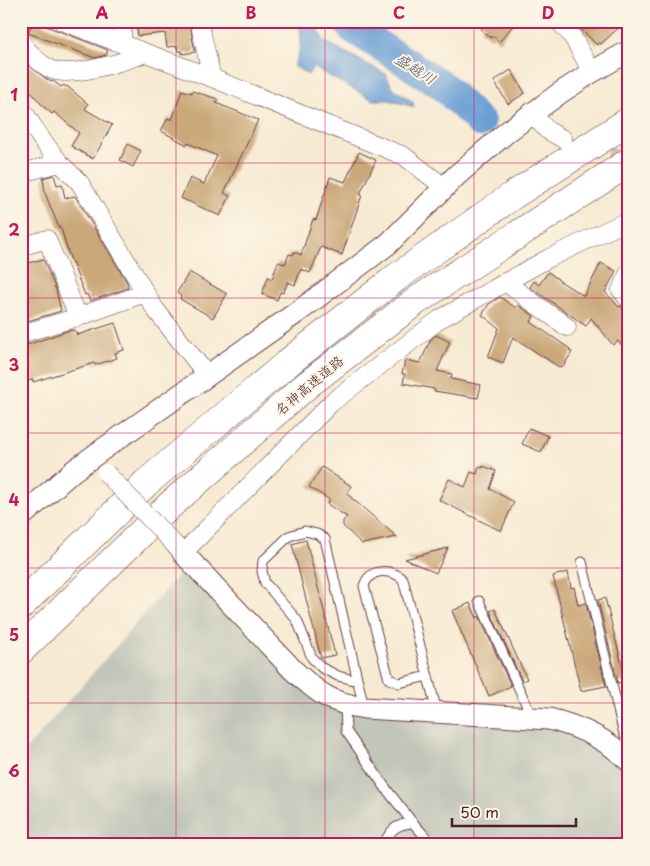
<svg xmlns="http://www.w3.org/2000/svg" width="650" height="866" font-family="'Playpen Sans','Klee One',sans-serif">
<rect width="100%" height="100%" fill="#fcf5e5"/>
<filter id="ink" filterUnits="userSpaceOnUse"><feTurbulence type="fractalNoise" baseFrequency=".02" numOctaves="2"/><feDisplacementMap in="SourceGraphic" scale="10" xChannelSelector="R" yChannelSelector="G"/><feConvolveMatrix kernelMatrix="1 2 1 2 8 2 1 2 1" color-interpolation-filters="sRGB"/></filter>
<filter id="wash" filterUnits="userSpaceOnUse"><feTurbulence type="fractalNoise" baseFrequency=".0096" numOctaves="4" result="noise"/><feDisplacementMap in="SourceGraphic" scale="20" xChannelSelector="R" yChannelSelector="G"/><feGaussianBlur stdDeviation="1.12" result="paint"/><feColorMatrix in="noise" values="0 0 0 0 0 0 0 0 0 0 0 0 0 0 0 0 0 1.4 0 .05"/><feComposite in="paint" operator="in"/></filter>
<g filter="url(#wash)">
<rect width="100%" height="100%" fill="#f7ead2"/>
<path fill="#c2c6b9" d="M184,569l128,129 223,25 40,11 54,37v74h-608v-90z"/>
<path fill="#6b9ed6" stroke="#5a5e80" d="M298,21h16l10,20 62,33 6,13 21,15 1,5 -25,-7h-16l-60,-33 -5,8 -14,-9c6,-16 10,-28 4,-45z"/>
<g fill="none" stroke-linecap="round" stroke-linejoin="round">
<path stroke="#6b9ed6" stroke-width="30" d="M346,21l6,7 90,57 38,37"/>
</g>
<g id="blocks">
<path fill="#caa87a" d="M33,21l75,29 -2,5 -11,3 -67,-25z
M136,21h53l6,31 -13,2v-3h-4l-1,-5 -10,1 -2,-14 -27,3z
M480,21h37l-18,21 -6,-6 -2,2 -10,-8 3,-4z
M573,21h53l-25,23 -2,-2 -2,3z
M21,59l24,19 6,4 2,-1 8,6 3,-2 2,2 1,-1 21,18 -3,5 27,16 -19,34 -22,-13 8,-13 -25,-21 -2,2 -7,-6 -24,-27z
M511,70l14,23 -17,11 -14,-23z
M182,90l10,3v-2l26,8 -2,4 42,17 -34,73 6,3 -10,20 -39,-18 9,-20 14,6 13,-28 -29,-13 -1,2 -26,-14 7,-13 4,2z
M128,144l13,7 -8,16 -13,-7z
M359,152l17,8 -16,34 2,1 -20,60 -21,-8 -11,26 -9,-4 -6,16 -7,-3 -5,11 -3,-1 -3,8 -15,-6 6,-17 4,2 6,-17 7,2 4,-10 4,1 1,-3 7,3 12,-36 3,1 14,-43 15,5z
M54,175l3,10 5,-1 3,14 10,-2 52,86 1,6 -38,13 -3,-7 -2,1 -17,-43 -7,-24h-2l-14,-35 -2,-15z
M43,259l13,31 5,21 -37,11 -3,-13v-44z
M601,263l15,8 -11,21 14,15 1,-1 9,6v42l-11,-13 -5,4 -22,-27 -5,8 -56,-39 4,-6 5,4 9,-13 10,7v1l26,16z
M189,272l38,22 -14,24 -33,-19 1,-3 -4,-3z
M500,297l16,11 2,-3 16,11 -3,6 39,27 -1,1 3,2 -9,15 -2,-1 -2,1 -46,-30 -10,26 -15,-6 11,-29 -17,-13 7,-11z
M115,323l9,27 -9,3 2,5 -22,7 -1,-2 -61,19v-3l-12,4v-36l46,-16 8,-1 2,5z
M436,335l14,7 -13,29 15,3 -1,5 30,6 -3,13 -44,-7v-2l-31,-6 2,-9h-3l3,-14 15,3 11,-24z
M529,428l19,8 -7,16 -19,-8z
M483,466l13,5 -6,18 24,13 -13,29 -62,-31 10,-21 16,8 6,-15 6,2 2,-7 4,1z
M322,467l29,19 -4,8 50,43 -35,7 -19,-18v-5l4,-4 -20,-13 3,-4 -21,-13z
M306,540l29,115 -14,3 -29,-114z
M448,548l-12,25 -31,-14z
M568,572l3,16 3,-1 4,18 8,-2 20,83 -25,5 -28,-115z
M605,598l21,83 -8,2 -20,-83z
M470,603l7,15 2,-2 32,70 -22,10 -37,-85z
M495,609l32,70 -5,2 -32,-70z"/>
</g>
</g>
<g filter="url(#ink)">
<use href="#blocks" fill-opacity="0" stroke="#643d44" stroke-width="1"/>
<g fill="none" stroke-linecap="round" stroke-linejoin="round">
<path stroke="#d4c1b1" stroke-width="18" stroke-dasharray="18 9" stroke-linecap="butt" d="M584,146l45,15"/>
<g stroke="#643d44" stroke-width="11">
<path id="service" d="M582,562l41,168 6,17 -2,9
M479,601l53,116
M428,676l-29,7 -10,-4 -25,-93c6,-19 27,-17 39,-7l34,133
M358,681l-20,-5 -16,-8 -10,-10 -15,-38 -32,-37 -3,-12 1,-10 26,-25 16,-5 12,3 8,5 39,169
M345,705l1,26 41,59 26,33 20,22
M383,845c8,-15 12,-21 30,-22"/>
</g>
<g stroke="#643d44" stroke-width="19">
<path id="minor" d="M62,21l150,57 192,78 40,31
M122,21v23
M199,21l13,57
M559,21l13,15 20,36
M21,42c8,11 18,21 29,27 20,10 76,-8 96,-16
M21,108l21,32 18,23 20,20 75,126 52,66
M532,113l15,17 16,9
M21,173l39,-10
M21,247l26,-8 31,78
M629,272l-8,18 8,10
M505,282l62,45
M21,334l57,-17 67,-24
M174,544l9,9 148,-150 109,-84 109,-61 80,-38"/>
</g>
<g stroke="#643d44" stroke-width="23">
<path id="tertiary" d="M21,517l52,-46 33,-24 193,-136 89,-67 69,-69 50,-43 53,-39 32,-21 37,-21
M183,553l110,117c25,23 37,33 72,38l184,11c29,7 58,20 80,42"/>
</g>
<g stroke="#643d44" stroke-width="29">
<path id="motorway" d="M21,605l125,-122 144,-122 107,-84 115,-81 117,-75
M21,650l148,-144 138,-121 109,-84 213,-139"/>
</g>
<use href="#service" stroke="#fff" stroke-width="9"/>
<use href="#minor" stroke="#fff" stroke-width="18"/>
<use href="#tertiary" stroke="#fff" stroke-width="21"/>
<use href="#motorway" stroke="#fff" stroke-width="28"/>
<g stroke="#643d44" stroke-width="19" stroke-linecap="butt">
<path id="minor-bridge" d="M106,473l68,71"/>
</g>
<use href="#minor-bridge" stroke="#fff" stroke-width="18"/>
</g>
</g>
<path fill="none" stroke="#c2185b" stroke-width="1" stroke-opacity="0.55" d="M176,21v824M325,21v824M474,21v824M21,163h608M21,298h608M21,433h608M21,568h608M21,703h608"/>
<g text-anchor="middle" dominant-baseline="central" stroke-width="4" stroke-linejoin="round" paint-order="stroke">
<g font-size="14" fill="#4a1f2b" stroke="#fcf5e5">
<text transform="translate(309 385) rotate(-40)">名神高速道路</text>
</g>
<g font-size="15" font-style="italic" fill="#57526f" stroke="#fcf5e5">
<text transform="translate(416 68) rotate(32)">盛越川</text>
</g>
</g>
<rect width="650" height="866" fill="none" stroke="#fcf5e5" stroke-width="55"/>
<path d="M452 818v8h124v-8" fill="none" stroke="#4a1f2b" stroke-width="2.5"/>
<text x="460" y="818" font-size="15" fill="#4a1f2b" stroke="#fcf5e5" stroke-width="4" paint-order="stroke">50 m</text>
<rect x="28" y="28" width="594" height="810" fill="none" stroke="#c2185b" stroke-width="2"/>
<g font-size="16" text-anchor="middle" font-weight="bold" fill="#c2185b">
<text x="102" y="19">A</text>
<text x="251" y="19">B</text>
<text x="399" y="19">C</text>
<text x="548" y="19">D</text>
<text x="14" y="101">1</text>
<text x="14" y="236">2</text>
<text x="14" y="371">3</text>
<text x="14" y="506">4</text>
<text x="14" y="641">5</text>
<text x="14" y="777">6</text>
</g>
</svg>
